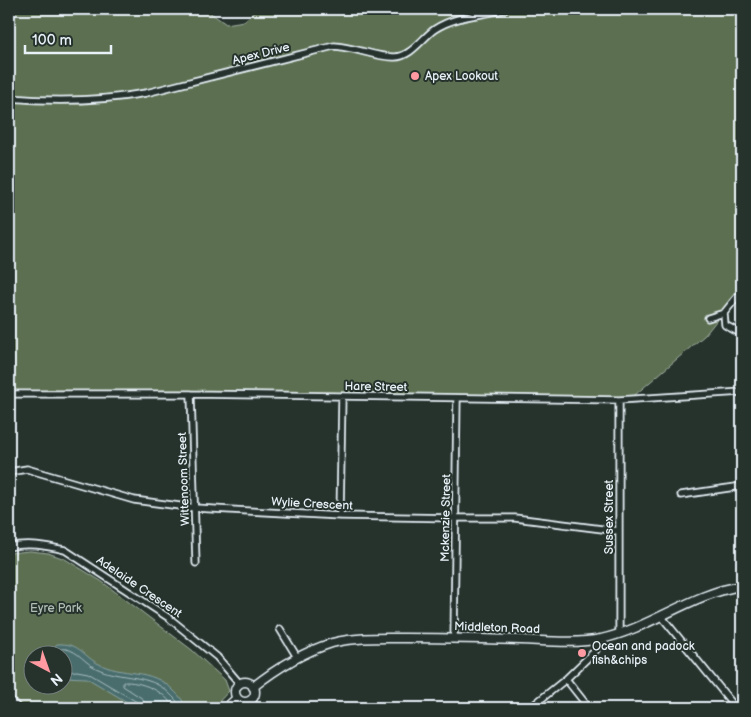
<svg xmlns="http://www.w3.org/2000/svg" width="751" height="717" font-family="'Balsamiq Sans',sans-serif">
<rect width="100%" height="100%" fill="#26332d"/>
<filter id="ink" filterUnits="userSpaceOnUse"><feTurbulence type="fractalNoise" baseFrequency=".02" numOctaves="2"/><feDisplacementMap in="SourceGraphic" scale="10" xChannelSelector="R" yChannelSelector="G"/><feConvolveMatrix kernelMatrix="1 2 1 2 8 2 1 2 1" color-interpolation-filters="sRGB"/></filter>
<g filter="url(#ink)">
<path fill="#5c6f51" stroke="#a2b0a4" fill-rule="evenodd" d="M9,9h196l21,15 18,-3 14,-12h484v283l-6,4 -31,39 -76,65 -620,-6z
M30,551l18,2 17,6 36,22 91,69 33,30 4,11 -16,17h-191l-13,-14v-141zM32,654h30v30h-30z"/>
<path fill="#496d6d" stroke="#89a2a5" d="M57,644c23,-1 24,10 40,19 26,14 53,4 76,27 6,6 10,9 12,18h-48l-50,-30 -24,-1 -1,-23h-15z"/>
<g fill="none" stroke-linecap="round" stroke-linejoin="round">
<path stroke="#a8bcc0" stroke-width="1" d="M52,654c5,-3 8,-6 14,-5 12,2 19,14 30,19 24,12 53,5 73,25 5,5 9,8 11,15
M62,672l15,-1 11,2 49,29 2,6
M145,708l-2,-9 -20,-13v-4c17,-1 44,9 50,26"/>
<g stroke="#e8f1f8" stroke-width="9">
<path id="street" d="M9,98c46,4 92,3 137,-5l188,-47c21,1 43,12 61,11 16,0 28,-20 40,-28 21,-14 47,-13 70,-20
M724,313l1,12 17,9
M724,313l13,-16 5,-3
M708,318l16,-5
M9,394h182l428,6 123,-8
M191,394l5,169
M9,472l18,-3 107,31 61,8 145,8 116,2h59l103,13
M681,495l61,-9
M340,516l2,-120
M9,547c18,-5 38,-1 56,3l104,68 48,39 23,27
M662,617l74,91
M280,629l17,28
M619,634v-234
M454,638l3,-240
M566,679l23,29
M9,699l9,9
M250,700l6,8
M530,708l36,-29 30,-29 3,-11"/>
</g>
<g stroke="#e8f1f8" stroke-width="11">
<path id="secondary" d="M235 692a10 10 0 1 1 20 0a10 10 0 1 1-20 0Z
M253,687c24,-19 50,-35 79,-44 23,-6 48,-5 72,-5 39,0 78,1 117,2 26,1 54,4 80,-1 50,-11 91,-46 141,-53
M226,708l11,-10"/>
</g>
<use href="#street" stroke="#26332d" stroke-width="5.5"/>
<use href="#secondary" stroke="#26332d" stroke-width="8"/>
</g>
</g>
<g fill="#ff9aa2" stroke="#26332d" stroke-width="2">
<circle cx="415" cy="76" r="5"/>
<circle cx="582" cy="653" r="5"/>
</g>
<g text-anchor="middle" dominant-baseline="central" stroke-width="4" stroke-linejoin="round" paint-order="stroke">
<g font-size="12" fill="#e8f1f8" stroke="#26332d">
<text transform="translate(261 54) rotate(-14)">Apex Drive</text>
<text transform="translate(376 387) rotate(1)">Hare Street</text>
<text transform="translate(184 479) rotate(-92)">Wittenoom Street</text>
<text transform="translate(312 504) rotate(3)">Wylie Crescent</text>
<text transform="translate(609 517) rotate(-90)">Sussex Street</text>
<text transform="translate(446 518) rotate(-89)">Mckenzie Street</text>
<text transform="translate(139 587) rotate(34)">Adelaide Crescent</text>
<text transform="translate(497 628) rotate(2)">Middleton Road</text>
</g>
<g font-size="12" fill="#e8f1f8" stroke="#26332d" text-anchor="start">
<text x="425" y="76">Apex Lookout</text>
<text x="592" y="646">Ocean and padock<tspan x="592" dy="14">fish&amp;chips</tspan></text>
</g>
<g font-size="12" fill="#b0bdb5" stroke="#26332d">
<text x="56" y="608">Eyre Park</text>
</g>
</g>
<rect width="751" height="717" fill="none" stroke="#26332d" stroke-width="30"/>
<rect x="15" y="15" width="721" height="687" fill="none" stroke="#e8f1f8" stroke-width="2" filter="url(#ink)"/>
<g transform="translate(48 670) rotate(139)"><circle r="24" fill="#26332d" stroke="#747f7e"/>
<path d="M0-4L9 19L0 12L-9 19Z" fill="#ff9aa2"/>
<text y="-8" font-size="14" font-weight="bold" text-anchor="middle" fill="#e8f1f8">N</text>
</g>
<path d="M25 45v8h86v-8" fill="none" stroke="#e8f1f8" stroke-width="2.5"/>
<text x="32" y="45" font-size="15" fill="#e8f1f8" stroke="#26332d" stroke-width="4" paint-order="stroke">100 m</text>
</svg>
